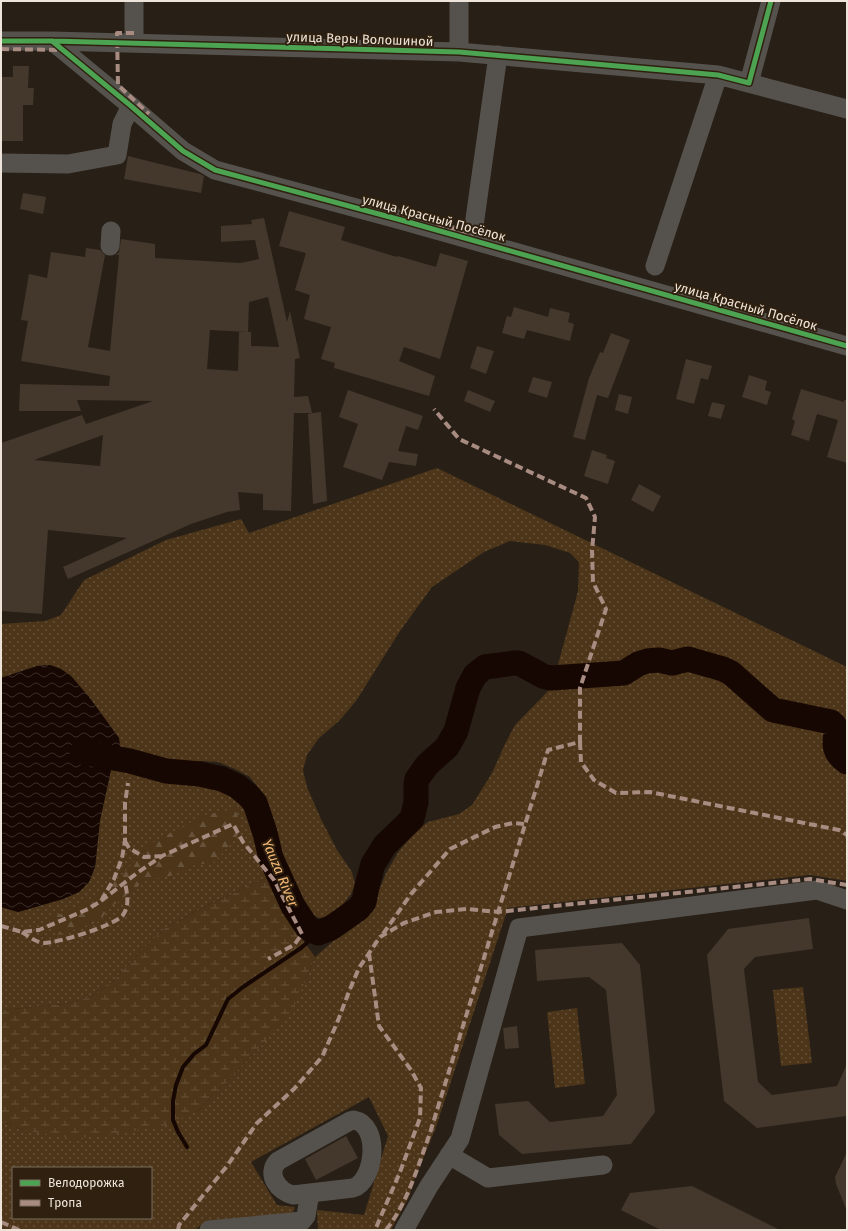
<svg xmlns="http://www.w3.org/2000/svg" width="848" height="1231" font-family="'Fira Sans',sans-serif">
<defs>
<pattern id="grass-dots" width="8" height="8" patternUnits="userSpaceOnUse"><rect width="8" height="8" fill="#4c3519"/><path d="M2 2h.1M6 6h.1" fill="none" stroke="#66523a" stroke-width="1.8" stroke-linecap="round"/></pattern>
<pattern id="forest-firs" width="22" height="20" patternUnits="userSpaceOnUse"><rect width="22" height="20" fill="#4c3519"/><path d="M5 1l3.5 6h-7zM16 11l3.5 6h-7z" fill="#66523a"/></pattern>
<pattern id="wetland-marsh" width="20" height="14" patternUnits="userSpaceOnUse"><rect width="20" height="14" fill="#4c3519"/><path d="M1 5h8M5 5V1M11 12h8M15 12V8" fill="none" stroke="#66523a"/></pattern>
<pattern id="water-waves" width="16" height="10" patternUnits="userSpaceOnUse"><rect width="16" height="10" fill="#170702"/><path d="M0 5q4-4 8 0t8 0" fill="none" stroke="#392b26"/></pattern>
</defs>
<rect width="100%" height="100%" fill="#281f16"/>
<path fill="url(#grass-dots)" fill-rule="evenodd" d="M437,468l410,199v214l-37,-6 -302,33 -73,222 -21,50 -5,17 -18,33h-73l-1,-20 47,5 24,-79 -19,-39 -118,65 26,43 18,2 -2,6 -92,12 -6,5h-194v-109l22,9 175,-19 65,-67 40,-57 12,-30 45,-39 16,-20 10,-25 13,-22 16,-19 13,-10 31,-8 13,-9 20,-32 13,-29 10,-19 37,-38 26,-96 1,-29 -9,-9 -25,-8 -35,-4 -26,11 -52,35 -32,44 -44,70 -17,20 -20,17 -12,17 -4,15 4,17 14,32 16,31 15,22 3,12 -4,10 -8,10 -13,12 -10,2 -8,-3 -13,-18 -16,-31 -8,-42 -6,-19 -8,-14 -11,-14 -15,-8 -17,-7 -16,-1 -19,2 -17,-2 -46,-13 -1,-10 -30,-41 -18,-21 -10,-7 -11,-4 -13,1 -36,12v-54l44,-3 16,-6 23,-35 82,-40 75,-21 8,14zM13,1168h138v50h-138z
M111,770l101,16 20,7 11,11 26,73 -63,29 -42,23 -27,26 -24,26 -22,16 -27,7 -63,6v-103l17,5 45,-13 16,-7 10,-10 6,-15 5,-47z
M803,987l9,76 -31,3 -8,-76z
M577,1008l8,76 -30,4 -8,-76z"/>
<path fill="url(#forest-firs)" d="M235,809l7,20 -11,15 -17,18 -23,4 -17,9 -29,6 -38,29 -7,11 -42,14 -11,-18 13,-3 31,-15 29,-22 30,-33 54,-29z"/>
<path fill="url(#wetland-marsh)" d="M269,877l29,56 17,24 -12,30 -13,27 -27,30 -65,67 -35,15 -42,7 -47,6 -51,-9 -22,-9v-111l63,-6 27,-7 22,-16 24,-26 27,-26 42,-23z"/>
<path fill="url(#water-waves)" d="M50,665l11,4 10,7 18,21 30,41 1,10 -9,22 -11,50 -5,47 -6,15 -10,10 -16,7 -45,13 -17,-5v-229l36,-12z"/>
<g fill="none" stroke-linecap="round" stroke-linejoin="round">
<path stroke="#170702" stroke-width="4" d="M187,1147l-9,-15 -5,-12v-19l3,-16 7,-18 11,-13 12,-9 22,-46 15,-12 58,-39 17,-15"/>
<path stroke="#170702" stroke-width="25" d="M82,752l48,9 36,10 34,3 22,5 15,7 11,9 7,8 10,30 6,25 22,48 14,21 6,4 5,2 13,-5 27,-19 6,-7 3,-16 6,-22 12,-19 27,-26 4,-17v-18l1,-5 10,-14 20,-18 9,-16 12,-43 7,-13 10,-8 30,-4h4l24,13 8,2 73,-5 14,-9 9,-3 12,-1 13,3 16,-4 35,10 8,4 42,37 58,12c14,9 -8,24 16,40"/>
</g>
<path fill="#43382b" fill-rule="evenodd" d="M13,66h16l-1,22h6l-1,17h-10v36h-22v-64h12z
M128,156l72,18 4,2 -3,17 -77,-14z
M23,193l23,4 -3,17 -23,-5z
M289,211l56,16 -4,13 56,17 1,-1 38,11 4,-14 28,8 -28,98 -36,-12 -5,14 36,15 -6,20 -95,-28 1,-5 -14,-4 10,-32 -27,-8 6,-24 -15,-5 11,-37 -27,-7z
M264,218l23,104 3,-11 10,47 -5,1 -1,38 14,-1 4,17 9,-1 6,89 -14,3 -5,-90 4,-1h-18l-3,98 -28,-1v-16l-25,-2 2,18 -13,2 -36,12 -123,55 -5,-12 64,-29 -79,-8 -6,84 -41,-3v-168l81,-28 4,9 67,-23 -76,-1 4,11h-62l1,-27 89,2 1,-10 -89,-15 7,-40 -7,-1 8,-46 18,4 4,-26 34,5 1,-9 14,2 5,5 -17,92 22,4 9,-96h-3l3,-3 2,-13 34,5v14l85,5 19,-4 -4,-19 -34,2v-16l31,-2 -1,-4zM268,297l11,50 -28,-1v-14h-12l-1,39 -31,-2 3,-39 38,2 1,-30zM103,435l-3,31 -66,-6z
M514,307l34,10 2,-9 20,5 -2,9 6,2 -4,17 -43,-11 -3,9 -22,-6 5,-17 4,1z
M611,333l19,7 -22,58 -11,-3 -12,45 -12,-3 16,-59 11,-26 3,1z
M477,346l17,5 -8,23 -16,-6z
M686,359l26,7 -4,14 -7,-2 -7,26 -18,-5z
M749,375l18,6 -2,9 6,2 -4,13 -25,-8z
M533,377l19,5 -5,16 -19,-6z
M801,389l43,13v-2h3v63l-20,-6 11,-37 -21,-6 -8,27 -18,-6 4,-14 -3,-2z
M348,390l75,26 -5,14 -12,-4 -8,25 20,3 -2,12 -27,-4 -7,18 -39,-13 15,-43 -19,-7z
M468,390l27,11 -5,11 -26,-11z
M619,394l13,3 -4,17 -13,-4z
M712,402l13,3 -4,14 -13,-3z
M592,450l15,5 -1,3 9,3 -7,23 -24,-8z
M639,484l22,12 -8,16 -22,-12z
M809,918l4,31 -58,8 -11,12 14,113 14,13 65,-9 10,-22v52l-90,12 -33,-27 -17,-146 21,-26z
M622,943l18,22 15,147 -24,32 -109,10 -23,-19 -4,-31 33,-3 22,21 53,-6 14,-21 -11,-105 -17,-13 -52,4 -2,-31z
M517,1026l2,22 -14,1 -2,-21z
M346,1136l12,22 -42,22 -11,-21z
M847,1152v59l-11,-27 -1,-7z
M692,1186l88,44h-119l-40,-20 9,-17z"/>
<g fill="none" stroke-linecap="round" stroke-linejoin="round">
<path stroke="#55524d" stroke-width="19" d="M134,1v42
M1,41h51l407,11 259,23 129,34
M52,41l79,65 52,45 32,19 186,50 446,126
M459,52v-51
M749,83l22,-82
M1,163l67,1 49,-9 5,-31 9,-18
M472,240l26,-185
M110,246l1,-15
M655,266l63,-191
M354,1120c27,5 21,61 -1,68l-60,7c-14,-3 -28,-21 -15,-34l72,-40z
M449,1155l39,23 115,-13
M209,1230l93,-9 4,-5 4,-23
M404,1230l25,-44 31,-47 59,-211 298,-38 30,10"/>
<path stroke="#a88b81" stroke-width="4" stroke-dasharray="8 4" stroke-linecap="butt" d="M134,33h-17l1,52 31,29
M1,49l61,1
M437,224l37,10
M580,742l1,20 13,18 22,13 34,-1 189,38 8,5
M125,841l4,7 15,9 18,-1
M101,901l36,-28 25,-17 71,-32 10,18 31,38 28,54 -8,11 -26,14
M1,926l21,6 17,-2 49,-21 13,-8 13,-22 8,-21 3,-17v-38l3,-20
M22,932c6,4 15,11 22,11 14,0 72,-18 79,-28 7,-10 4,-21 2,-33
M383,934l28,-40 39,-45 45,-22 18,-4 12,1
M369,953l10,73 32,44 10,18 -1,30 -20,54 -25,58
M1,1222l18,8
M178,1230l1,-5 48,-59 30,-43 37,-34 28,-32 15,-34 13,-34 9,-21 21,-31 24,-14 32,-11 31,-3 31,3 312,-33 37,6
M386,1230c22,-28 32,-64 44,-97l118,-383 32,-8v-54l26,-79 -13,-27 -1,-31 3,-34 -9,-19 -127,-59 -25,-30"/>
<g stroke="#2f200f" stroke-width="8">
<path id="cycleway" d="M1,41h51l407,11 259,23 31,8 22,-82
M52,41l79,65 52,45 32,19 186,50 446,126"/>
</g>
<use href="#cycleway" stroke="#4ca352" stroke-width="5"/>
</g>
<g text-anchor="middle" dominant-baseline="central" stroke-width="4" stroke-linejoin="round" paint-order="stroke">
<g font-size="13" fill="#eee4d9" stroke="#2f200f">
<text transform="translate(360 39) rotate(2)">улица Веры Волошиной</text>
<text transform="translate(434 218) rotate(15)">улица Красный Посёлок</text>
<text transform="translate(746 306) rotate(16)">улица Красный Посёлок</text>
</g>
<g font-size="14" font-style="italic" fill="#f2b875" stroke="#2f200f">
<text transform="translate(280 873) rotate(67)">Yauza River</text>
</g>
</g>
<rect width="848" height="1231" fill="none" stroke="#eee4d9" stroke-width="4"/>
<rect x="12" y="1167" width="140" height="52" fill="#2f200f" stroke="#7b6e60"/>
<rect x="20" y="1180" width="20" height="6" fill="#4ca352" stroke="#7b6e60"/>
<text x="48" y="1187" font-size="12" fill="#eee4d9">Велодорожка</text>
<rect x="20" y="1200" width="20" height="6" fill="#a88b81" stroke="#7b6e60"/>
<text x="48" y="1207" font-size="12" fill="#eee4d9">Тропа</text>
</svg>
